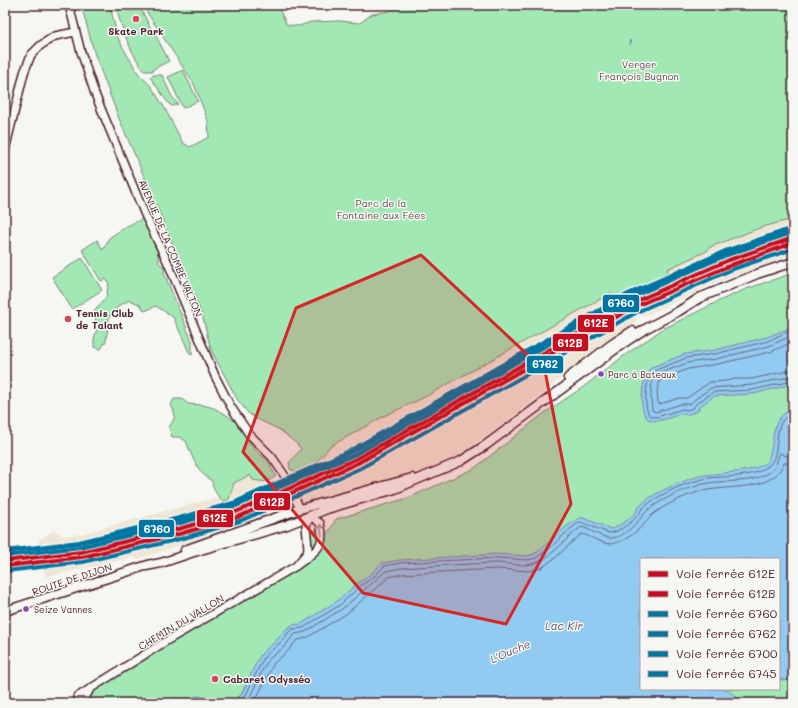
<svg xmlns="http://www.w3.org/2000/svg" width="798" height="708" font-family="Mali,sans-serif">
<rect width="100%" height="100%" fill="#f6f6f2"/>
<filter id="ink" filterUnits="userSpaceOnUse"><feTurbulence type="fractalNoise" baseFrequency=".025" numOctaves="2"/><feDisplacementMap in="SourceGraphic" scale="8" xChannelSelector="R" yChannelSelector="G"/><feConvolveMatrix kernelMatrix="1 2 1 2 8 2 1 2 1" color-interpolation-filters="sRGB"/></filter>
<g filter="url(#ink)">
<path fill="#eee6d5" d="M793,219v36l-32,11 -50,19 -69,32 -6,-10 -5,2 6,12 -29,20 -105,83 -44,31 -19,10 -18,6 -111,30h-12l-5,-10 -5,2 4,11 -4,5 -151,50 -4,-2 -41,10 -8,1 -39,9 -4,-14 -37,3v-13l34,-3v-10l15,-10 9,6 18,-2 137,-37 6,5 9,-13 1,-6 17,-8 10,7h7l6,3h10l12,-6 4,-8 4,-1 9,-6 14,-12 2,-5 57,-32 37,-17 188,-105 13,6 11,-9 34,-17 -2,-4 40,-18 3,-4 52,-20z"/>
<path fill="#a2e8b5" stroke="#768470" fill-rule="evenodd" d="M81,5h29l7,31 9,17 12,20 13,13 13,21 19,36 7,4 19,-10 -1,-16 -14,-37 -52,-79h135l10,20 12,1 12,-4 28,-1 21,2 12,-9 18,-3 7,-6h396v214l-31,8 -52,20 -3,4 -40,18 2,4 -34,17 -1,5 -10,5 -13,-7 -188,105 -37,17 -57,32c-6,11 -20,22 -32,25l-7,-3 -1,-6 12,-14 -4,-5 -17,-14 -23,-11 -9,-6 -11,-14 -26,-49 -8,-32 -48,-116 -37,-86 -23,-61z
M116,5h5v2l5,-2h13l13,26 1,-1 16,31 -16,8v2h-9c-14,-20 -23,-43 -28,-66z
M183,70l15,31 -15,7 -15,-31z
M154,75h8l9,20 7,9 -6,2 -3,-2 -19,-27z
M142,219c9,15 16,27 17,44l5,4v6l28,68v14l-3,-3 -16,-35 -17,-11 -11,5 -6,-7 -9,-4 -10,5 -10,10 -1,4 -3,22 -5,8 -7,-2v-8l3,-11 -3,-16 12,-15 3,-14 -4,-4 -4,2 -19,-31 15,-10 6,10 6,-12 18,-12z
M82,258l20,32 -30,19 -20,-32z
M793,273v430h-706l10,-17 228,-141 1,-11 5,-6 5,-9 72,-21 65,-29 12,-9 58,-46 39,-26 43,-33 38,-26 56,-28 27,-12zM641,559h138v130h-138z
M174,399h8l6,5 15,1 11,3 14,8 11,9 15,24 13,11 9,16c-9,7 -12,6 -23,4l-3,-5 -16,8 -5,16 -5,3c-7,-6 -11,-12 -12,-21 -15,-8 -20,-25 -26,-40l-7,-4h-7l-3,-10c7,-9 7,-13 2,-22z
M318,529v12l-4,7 -2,-4 -2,-12z"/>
<path fill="#92cbf2" stroke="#7586a2" d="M793,325v59l-40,10 -39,2 -15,11 -1,4 -12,4 -3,-2c-9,3 -24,10 -33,7 -13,-4 -9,-45 2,-53l33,-13 30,-4 52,-13 18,-7z
M793,409v32l-5,1 2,6 3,-1v235l-14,-3v-120h-138v130h85l9,7 4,7h-575l10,-5 15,1 8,-3 31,6 6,-2 7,-5 14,-30 7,-12 15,-13 8,-10 7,-5 9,-1 36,-23 21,-18 14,-10 10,-10 18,-3 97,-6 30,2 7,-2 12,-9 21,-19 12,-8h4l28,11c9,-3 19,-10 25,-17 0,-1 2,-5 3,-5 11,-13 35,-22 51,-28 22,-9 56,-3 74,-15 4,-2 5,-6 6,-10 5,-19 1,-37 23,-45z"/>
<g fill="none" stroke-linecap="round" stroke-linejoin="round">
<path stroke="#67647b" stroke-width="1" d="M793,329l-25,12 -53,13 -29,4 -32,13c-9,6 -11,38 -4,45l7,1 25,-8 5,1 6,-2 3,-4 17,-12 39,-2 41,-9
M793,335l-24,11 -53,13 -29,4 -31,12c-7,9 -5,24 -4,35l4,2 25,-8h9l4,-4 17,-12 41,-3 41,-9
M793,342l-23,10 -52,12 -30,5 -28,11 -3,11 1,12 2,1 19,-6h8l23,-16 16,-1 9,-2h16l42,-9
M238,703l7,-6 14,-30 6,-11 15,-13 8,-10 5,-4 10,-1 37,-23 20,-19 15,-10 9,-10 16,-3 97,-5 31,2 8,-2 13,-9 21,-20 10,-7 29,11c9,0 25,-12 30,-19 3,-4 0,-2 3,-5 9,-9 23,-16 34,-21 10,-4 21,-8 32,-10 17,-2 45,0 59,-11 18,-12 0,-45 26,-54
M246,703l3,-4 14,-30 6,-10 15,-12 8,-10 3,-3 10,-2 37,-23 44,-38 15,-3c31,-2 63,-4 95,-5 14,0 29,5 42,-1 17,-8 28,-24 43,-35 9,2 22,12 31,11 13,-1 26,-16 33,-25 7,-8 24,-16 34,-21 9,-3 19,-7 29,-9 20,-3 45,1 62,-11 7,-5 7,-12 10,-19l8,4h5
M254,703l20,-40 14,-12 8,-10 12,-4 38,-23 43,-37 13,-3 95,-5 33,2 11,-3 14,-10 26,-24c12,2 23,13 35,9 11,-3 22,-12 30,-21 2,-2 4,-5 6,-7 13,-10 28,-17 43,-22 23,-8 63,-2 81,-18 3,-3 6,-8 8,-12h9"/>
<path stroke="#7586a2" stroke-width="2" d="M630,44v-3"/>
<path stroke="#d4cbca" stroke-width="7" stroke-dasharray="7 3.5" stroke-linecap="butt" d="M289,482l4,12"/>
<g stroke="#4a1f2b" stroke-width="10">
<path id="minor" d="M69,5l12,47 14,42 50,121 23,48 47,113 16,31 18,27 23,23 17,25
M5,150l19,-77 7,-18 10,-10 14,-9 20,-4
M293,494l7,15
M77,697l91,-57 128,-74c18,-14 31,-18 24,-43l-10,-7 -4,10 2,22 -1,5 -11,13
M82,703l7,-12"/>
</g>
<g stroke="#4a1f2b" stroke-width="11">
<path id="major" d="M697,299l60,-25 36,-12
M568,378l44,-34 20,-13
M185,550l115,-41 112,-31
M146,566l15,-3 36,-12 90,-26 40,-16 68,-20 66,-28 25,-16 135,-100 24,-16 34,-18 22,-14
M5,611l146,-47"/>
</g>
<use href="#minor" stroke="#f6f6f2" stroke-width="7"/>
<use href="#major" stroke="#f6f6f2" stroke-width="8"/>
<g stroke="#f6f6f2" stroke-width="7">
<path id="rail-1" d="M5,561l76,-9 101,-24 54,-16 120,-53 276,-156 97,-43 64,-22"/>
</g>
<g stroke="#f6f6f2" stroke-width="7">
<path id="rail-2" d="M6,566l76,-9 101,-24 55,-16 120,-54 276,-156 97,-42 62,-22"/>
</g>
<g stroke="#f6f6f2" stroke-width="7">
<path id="rail-3" d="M5,556l75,-9 101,-24 53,-16 120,-52 276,-157 97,-43 64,-22"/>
</g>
<g stroke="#f6f6f2" stroke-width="7">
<path id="rail-4" d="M6,571l77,-9 101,-24 56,-17 121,-53 276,-156 96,-43 60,-20"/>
</g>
<g stroke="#f6f6f2" stroke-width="7">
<path id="rail-5" d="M5,551l74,-9 100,-24 54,-15 118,-53 277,-156 97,-43 65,-22"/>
</g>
<g stroke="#f6f6f2" stroke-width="7">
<path id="rail-6" d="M5,552l74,-9 100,-23 53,-16 63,-26 56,-26 279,-157 98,-44 63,-22"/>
</g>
<use href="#rail-1" stroke="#c50e1f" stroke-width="4"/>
<use href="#rail-2" stroke="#c50e1f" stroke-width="4"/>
<use href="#rail-3" stroke="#0075a1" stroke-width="4"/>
<use href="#rail-4" stroke="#0075a1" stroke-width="4"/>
<use href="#rail-5" stroke="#0075a1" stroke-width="4"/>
<use href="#rail-6" stroke="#0075a1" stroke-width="4"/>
</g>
<defs><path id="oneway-shaft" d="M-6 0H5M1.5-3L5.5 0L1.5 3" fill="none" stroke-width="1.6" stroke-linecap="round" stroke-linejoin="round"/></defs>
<use stroke="#a99598" href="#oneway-shaft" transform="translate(321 530) rotate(-99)"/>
</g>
<path fill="#d62828" fill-opacity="0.2" stroke="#d62828" stroke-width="3" stroke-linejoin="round" d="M421,255l124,116 26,133 -65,120 -143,-31 -120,-141 53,-144z"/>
<g fill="#d1495b" stroke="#f6f6f2" stroke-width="1.5">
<circle cx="136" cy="19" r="4"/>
<circle cx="68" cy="319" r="4"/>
<circle cx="215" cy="679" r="4"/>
</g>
<g fill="#8e44ad" stroke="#f6f6f2" stroke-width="1.5">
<circle cx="601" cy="374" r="3.5"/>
<circle cx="26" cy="609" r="3.5"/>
</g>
<g text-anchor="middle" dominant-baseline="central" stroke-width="3" stroke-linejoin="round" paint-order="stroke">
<g font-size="9" fill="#4a1f2b" stroke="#f6f6f2" text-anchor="start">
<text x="608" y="374">Parc à Bateaux</text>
<text x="34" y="609">Seize Vannes</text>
</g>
<g font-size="10" font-weight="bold" fill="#4a1f2b" stroke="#f6f6f2" text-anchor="start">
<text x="136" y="31" text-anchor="middle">Skate Park</text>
<text x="76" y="313">Tennis Club<tspan x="76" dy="12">de Talant</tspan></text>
<text x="223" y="679">Cabaret Odysséo</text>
</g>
<g font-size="10" fill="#60514e" stroke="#f6f6f2">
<text x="639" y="64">Verger<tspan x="639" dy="12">François Bugnon</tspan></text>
<text x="381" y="203">Parc de la<tspan x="381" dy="12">Fontaine aux Fées</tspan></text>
</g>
<g font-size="10" fill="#4a1f2b" stroke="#f6f6f2">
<text transform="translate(171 248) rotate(67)">AVENUE DE LA COMBE VALTON</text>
<text transform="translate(72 579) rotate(-18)">ROUTE DE DIJON</text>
<text transform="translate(181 622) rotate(-31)">CHEMIN DU VALLON</text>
</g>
<g font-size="11" font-style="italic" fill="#605367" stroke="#f6f6f2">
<text x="564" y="625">Lac Kir</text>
<text transform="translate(510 651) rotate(-23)">L'Ouche</text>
</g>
</g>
<g stroke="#f6f6f2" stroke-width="1.5">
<rect x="602" y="294" width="38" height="19" rx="4" fill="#0075a1"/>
<rect x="577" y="314" width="38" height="19" rx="4" fill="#c50e1f"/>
<rect x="552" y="333" width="37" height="19" rx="4" fill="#c50e1f"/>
<rect x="526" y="355" width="38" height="19" rx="4" fill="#0075a1"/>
<rect x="253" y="492" width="38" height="19" rx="4" fill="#c50e1f"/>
<rect x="196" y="509" width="38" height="19" rx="4" fill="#c50e1f"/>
<rect x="138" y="519" width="37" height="19" rx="4" fill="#0075a1"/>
</g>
<g font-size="11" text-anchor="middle" font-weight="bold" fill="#fff">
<text x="621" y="307">6760</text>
<text x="596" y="327">612E</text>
<text x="570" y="347">612B</text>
<text x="545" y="368">6762</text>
<text x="272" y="506">612B</text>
<text x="215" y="522">612E</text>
<text x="157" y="533">6760</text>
</g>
<rect width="798" height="708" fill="none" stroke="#f6f6f2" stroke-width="20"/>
<rect x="10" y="10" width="778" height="688" fill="none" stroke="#4a1f2b" stroke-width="1.5" filter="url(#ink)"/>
<rect x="640" y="558" width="140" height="132" fill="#f6f6f2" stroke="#b1a0a2"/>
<rect x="648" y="571" width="20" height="6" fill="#c50e1f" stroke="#b1a0a2"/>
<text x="676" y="578" font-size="12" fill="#4a1f2b">Voie ferrée 612E</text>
<rect x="648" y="591" width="20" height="6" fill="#c50e1f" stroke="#b1a0a2"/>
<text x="676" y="598" font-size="12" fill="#4a1f2b">Voie ferrée 612B</text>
<rect x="648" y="611" width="20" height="6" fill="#0075a1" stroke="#b1a0a2"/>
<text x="676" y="618" font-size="12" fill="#4a1f2b">Voie ferrée 6760</text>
<rect x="648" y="631" width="20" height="6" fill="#0075a1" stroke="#b1a0a2"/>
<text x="676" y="638" font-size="12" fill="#4a1f2b">Voie ferrée 6762</text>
<rect x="648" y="651" width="20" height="6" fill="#0075a1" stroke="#b1a0a2"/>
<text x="676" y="658" font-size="12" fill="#4a1f2b">Voie ferrée 6700</text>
<rect x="648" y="671" width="20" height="6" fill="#0075a1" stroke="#b1a0a2"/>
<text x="676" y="678" font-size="12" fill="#4a1f2b">Voie ferrée 6745</text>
</svg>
